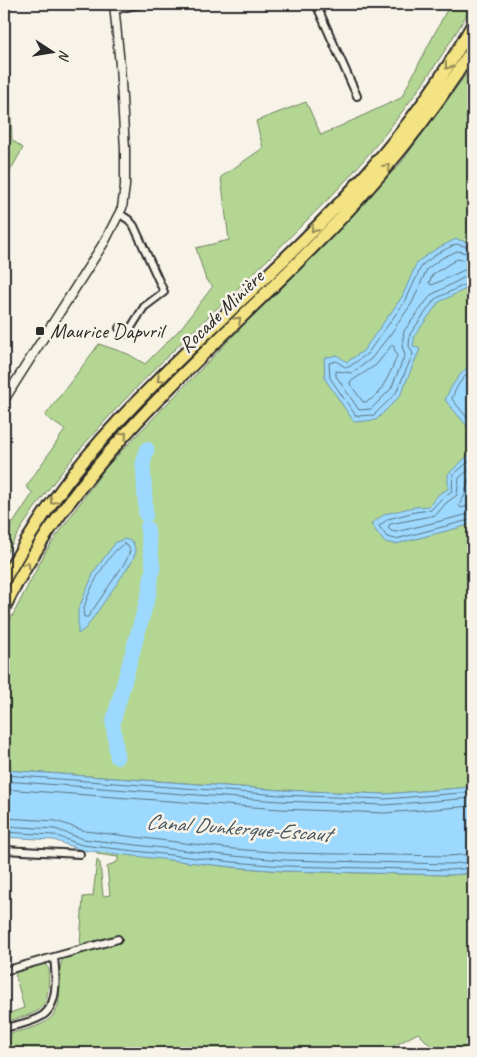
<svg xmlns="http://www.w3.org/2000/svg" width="477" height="1057" font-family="Caveat,sans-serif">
<rect width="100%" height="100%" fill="#f7f3e8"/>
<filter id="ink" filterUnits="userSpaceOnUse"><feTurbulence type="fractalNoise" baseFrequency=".02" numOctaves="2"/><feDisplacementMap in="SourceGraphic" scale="10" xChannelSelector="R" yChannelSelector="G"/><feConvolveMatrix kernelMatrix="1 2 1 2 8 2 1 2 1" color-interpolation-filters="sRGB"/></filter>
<g filter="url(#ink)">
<path fill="#b3d793" stroke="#6f815f" d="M450,4h23c-36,63 -77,120 -125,174 -14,16 -30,31 -45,46 -104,107 -225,202 -299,333v-20l29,-44 -7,-6 39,-57 -20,-14 54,-72 29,10 17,10 36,-36 32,-42 -7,-6 -10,-32 33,-8 -8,-63 42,-29 -7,-27 50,-19 15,33 80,-37z
M4,22h3l5,118 11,8 -19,34z
M473,65v722l-88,7 -104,-4 -277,-20v-138l42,-81 59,-83 295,-304z
M98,851l134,16 51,4 167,4 23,-2v180h-35l-20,-20 -24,13v7h-390v-18c17,-5 43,-7 52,-24 4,-8 3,-19 4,-27 0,-10 -1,-19 4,-27l54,-15 -2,-6 -36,9 3,-48 10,-1 4,-36 3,3 3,33 7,-1 -3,-28 11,-6v-4l-21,-3z
M44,963l5,6c-1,43 -4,42 -45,53v-7l20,-7 -9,-35z"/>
<path fill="#9dd9fe" stroke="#6f93aa" d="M456,239l17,5v44l-3,-1 -31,15 -24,33 -2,11 7,3 -20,47 -24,24 -22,2 -29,-43 -1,-21 13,-3 10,7 16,-11 39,-54 15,-35 19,-13z
M473,363v70l-28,-33c6,-14 15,-28 28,-37z
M473,451v73l-77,20 -12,-2 -13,-18 14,-10 29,-7 15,-1 10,-12 9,-5v-15z
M125,539l8,3 3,10 -5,11 -45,65 -8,6v-24l17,-40 21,-28z
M4,770l277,20 104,4 88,-7v86l-23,2 -167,-4 -51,-4 -151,-17 -27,-10 -50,-3z"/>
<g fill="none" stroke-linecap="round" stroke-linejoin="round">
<path stroke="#59717f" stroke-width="1" d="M473,248l-17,-4 -18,9 -16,12 -16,35 -39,54 -18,13h-4l-9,-6 -7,2 1,15 26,38 18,-1 22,-22 17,-39 -4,-8 1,-12 25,-35 33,-16h5
M473,254l-16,-3 -15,7 -15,11 -15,34 -20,29 -21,27 -19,14 -16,-2v5l23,34 12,-1 20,-20 14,-34 -3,-9 2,-15 27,-36 34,-18 8,-1
M473,262l-16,-3 -24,15 -4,9 3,2 32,-15 9,-1
M393,345l4,11c-5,13 -18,46 -34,46l-13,-18v-2l26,-17 15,-19z
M473,369c-9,6 -18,19 -21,30l21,26
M473,458l-20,17 -1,16 -10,7 -11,12 -16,2 -27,7 -9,7 8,11 9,2 77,-20
M473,466l-14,12 -2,17 -11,8 -10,12 -46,9 -2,4 3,3 5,1 77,-19
M473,475l-6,7 -2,13 -6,10 2,3 12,-3
M124,544l4,2 2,5 -4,10 -38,56h-4c-5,-13 26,-68 40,-73z
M4,775l276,20 105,4 88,-7
M4,781l276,20 105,4 88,-7
M4,789l276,20 105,4 88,-7
M4,818l52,3 29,10 149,18 50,4 165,3 24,-2
M4,826l51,3 28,10 150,17 50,4 167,4 23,-2
M4,832l50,3 28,10 151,17 50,4 167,4 23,-2"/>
<path stroke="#9dd9fe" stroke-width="15" d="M146,515l-3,-51 4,-15
M117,757l-4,-35 36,-129 4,-26 -6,-39"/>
<g stroke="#2b2b2b" stroke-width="10">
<path id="minor" d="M316,4l41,92
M115,10l25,-6
M119,328l8,6 17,-27 20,-15 -30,-66 -5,-6 -9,-6
M4,850l76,4
M4,971l114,-32
M4,1028c12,-3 27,-5 38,-12 17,-11 14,-41 12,-59"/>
</g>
<g stroke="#2b2b2b" stroke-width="11">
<path id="tertiary" d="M4,400l101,-159 17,-33 3,-22v-37l-5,-84 -6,-61"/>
</g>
<g stroke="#2b2b2b" stroke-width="15">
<path id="motorway" d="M4,580c24,-43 51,-85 82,-122 86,-103 194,-185 282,-286 40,-45 76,-96 105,-148
M4,608c70,-145 196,-247 308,-360 61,-61 116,-127 161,-200"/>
</g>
<use href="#minor" stroke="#f7f3e8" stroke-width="6"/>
<use href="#tertiary" stroke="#f7f3e8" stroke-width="8"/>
<use href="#motorway" stroke="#f4e382" stroke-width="11"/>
</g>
<defs><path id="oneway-chevron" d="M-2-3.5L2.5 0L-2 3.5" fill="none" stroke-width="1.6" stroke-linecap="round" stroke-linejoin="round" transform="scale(1.25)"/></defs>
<g stroke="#908756">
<use href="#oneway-chevron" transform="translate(448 66) rotate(124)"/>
<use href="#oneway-chevron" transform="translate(387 167) rotate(-49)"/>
<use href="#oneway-chevron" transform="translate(314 229) rotate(135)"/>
<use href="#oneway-chevron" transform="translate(238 320) rotate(-44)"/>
<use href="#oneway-chevron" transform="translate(160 379) rotate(136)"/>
<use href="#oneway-chevron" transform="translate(124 435) rotate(-48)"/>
<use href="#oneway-chevron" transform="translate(53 501) rotate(126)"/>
<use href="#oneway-chevron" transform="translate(27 565) rotate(-60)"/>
</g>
</g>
<rect fill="#2b2b2b" stroke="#f7f3e8" stroke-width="2" x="35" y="326" width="10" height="10" rx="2.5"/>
<g text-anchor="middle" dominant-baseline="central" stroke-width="5" stroke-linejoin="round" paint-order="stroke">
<g font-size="21" fill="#2b2b2b" stroke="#f7f3e8">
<text transform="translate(221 311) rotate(-44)">Rocade Minière</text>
</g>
<g font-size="21" fill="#2b2b2b" stroke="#f7f3e8" text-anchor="start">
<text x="50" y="331">Maurice Dapvril</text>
</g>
<g font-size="22" font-style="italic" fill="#485660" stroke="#f7f3e8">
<text transform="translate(238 828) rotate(4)">Canal Dunkerque-Escaut</text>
</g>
</g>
<rect width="477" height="1057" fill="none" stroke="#f7f3e8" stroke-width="20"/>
<rect x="10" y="10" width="457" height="1037" fill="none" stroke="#2b2b2b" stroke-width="2" filter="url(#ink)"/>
<g transform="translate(52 52) rotate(102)" stroke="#f7f3e8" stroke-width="4" paint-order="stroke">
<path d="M0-4L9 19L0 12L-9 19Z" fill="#2b2b2b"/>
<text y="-8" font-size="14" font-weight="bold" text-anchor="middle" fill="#2b2b2b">N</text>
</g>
</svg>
